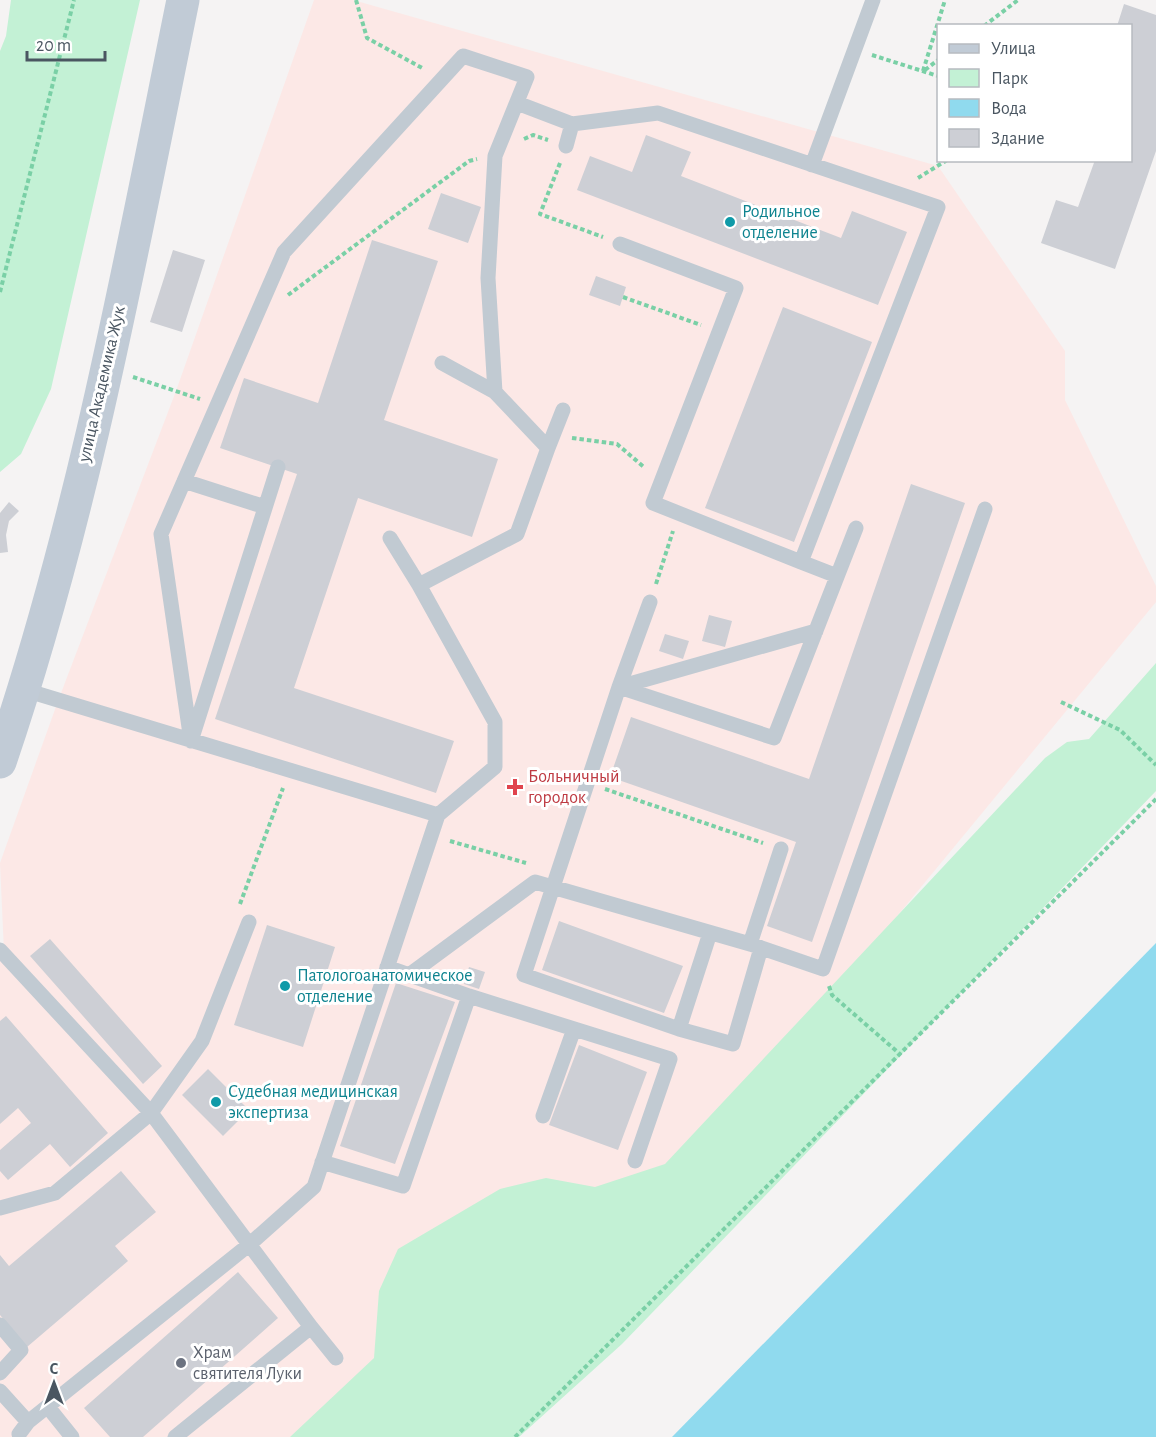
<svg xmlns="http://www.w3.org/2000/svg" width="1156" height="1437" font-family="'Alegreya Sans',sans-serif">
<rect width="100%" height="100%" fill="#f5f3f3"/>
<path fill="#fce8e6" d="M314,0h39l585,166 127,185v49l91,186v16l-324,393 -183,213 -285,229h-364v-481l4,-4 -4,-89 58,-162 118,-310z"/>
<path fill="#c3f1d5" d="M11,0h129l-89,389 -30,65 -21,18v-421l6,-15z
M1156,663v128l-534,553 -103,93h-229l84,-79 5,-67 19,-42 102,-60 46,-11 49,9 70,-23 380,-406 22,-16 22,-3z"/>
<path fill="#90daee" d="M1156,943v494h-484z"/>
<path fill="#cdcfd5" d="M1124,4l32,11v136l-41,118 -74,-26 15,-43 22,7 17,-47h35v-134h-13z
M646,135l45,17 -10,24 160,62 11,-27 55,21 -29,73 -301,-115 13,-34 42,16z
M441,193l40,14 -13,36 -40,-14z
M372,240l66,21 -54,159 114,39 -26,78 -114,-39 -64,190 160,53 -18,52 -221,-74 82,-245 -77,-26 24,-70 74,25z
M173,250l32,10 -23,72 -32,-10z
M596,276l30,11 -6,19 -31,-11z
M783,307l89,35 -78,200 -89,-34z
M911,484l54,19 -153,439 -45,-16 29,-84 -186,-65 21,-60 178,62z
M9,502l10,9 -10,10 -3,14 2,17 -8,1v-40z
M709,615l23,6 -7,26 -23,-6z
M665,634l24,7 -6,18 -24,-8z
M559,921l124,45 -19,47 -122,-43z
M267,925l68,22 -32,100 -69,-22z
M50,939l112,127 -19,18 -113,-128z
M469,967l16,5 -6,17 -15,-5z
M396,983l59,19 -60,162 -55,-18z
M6,1016l102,117 -38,34 -20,-23 -42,36 -8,-9v-21l31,-27 -13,-15 -18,16v-103z
M579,1045l68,27 -29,78 -69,-25z
M208,1069l41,41 -26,26 -41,-41z
M121,1171l35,41 -41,34 13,15 -101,86 -27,-32v-60l9,11z
M238,1272l40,46 -135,119h-33l-26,-29z"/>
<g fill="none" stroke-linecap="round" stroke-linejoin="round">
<path stroke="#7ad0a6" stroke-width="4" stroke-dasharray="4.5 3" stroke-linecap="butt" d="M356,0l11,38 57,31
M984,26l34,-26
M872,55l66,21
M925,70l13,-10
M923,71l22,-71
M524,139l9,-4 15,5
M560,163l-20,51 63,23
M918,178l29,-18
M0,292l74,-292
M288,295l181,-134 8,-2
M623,297l78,28
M133,377l67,22
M572,438l45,6 28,24
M656,584l17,-53
M1061,702l59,28 36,35
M605,789l158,54
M450,841l76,22
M240,904l43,-116
M829,986l3,9 69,60
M515,1437l641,-638"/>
<path stroke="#c1cad2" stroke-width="15" d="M517,103l55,21 86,-11 280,94 -137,355 -148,-59 83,-215 -116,-44
M566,146l6,-22
M812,165l61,-165
M495,392l53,56 15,-38
M278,467l-87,274 -30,-207 123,-282 179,-196 64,21 -32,79 -7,122 7,114 -53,-29
M184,481l81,26
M390,538l29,47 98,-51 31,-86
M801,562l36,14
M419,585l76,137v45l-57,48
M650,602l-31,85 -95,288 155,54 31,-96
M816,631l-197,56 155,51 82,-210
M25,690l413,125 -124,372 -64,57 -222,178
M750,944l31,-95
M0,950l151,163 -96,80 -55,15
M409,975l126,-93 215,62 73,25 162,-460
M469,996l201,63 -35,102
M679,1029l54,15 28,-96
M543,1116l31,-87
M322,1162l81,24 66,-190 -82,-29
M0,1325l21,25 -21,23
M311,1327l25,31
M0,1391l28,31 -9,12
M48,1407l24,30
M175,1437l136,-110 -160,-214 51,-72 47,-119"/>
<path stroke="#c1cbd6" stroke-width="33" d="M0,762c84,-247 131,-506 183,-762"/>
</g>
<g fill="#0f9aa8" stroke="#fff" stroke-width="2">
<circle cx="730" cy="222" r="6"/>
<circle cx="285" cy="986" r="6"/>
<circle cx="216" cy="1102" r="6"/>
</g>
<path fill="#e0444e" stroke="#fff" stroke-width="2" d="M512 778h6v6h6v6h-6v6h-6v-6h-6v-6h6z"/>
<circle fill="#6b7280" stroke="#fff" stroke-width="2" cx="181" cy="1363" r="6"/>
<g text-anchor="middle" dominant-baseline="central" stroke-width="6" stroke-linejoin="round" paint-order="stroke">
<g font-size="18" fill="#0d838f" stroke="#fff" text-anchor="start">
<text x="742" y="212">Родильное<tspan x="742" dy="21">отделение</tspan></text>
<text x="297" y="976">Патологоанатомическое<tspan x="297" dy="21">отделение</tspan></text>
<text x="228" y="1092">Судебная медицинская<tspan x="228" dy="21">экспертиза</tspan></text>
</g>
<g font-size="18" fill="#4a5661" stroke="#fff">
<text transform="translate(102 384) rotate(-77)">улица Академика Жук</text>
</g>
<g font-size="18" fill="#be3a42" stroke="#fff" text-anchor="start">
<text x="528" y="777">Больничный<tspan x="528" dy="21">городок</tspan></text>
</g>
<g font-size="18" fill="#5b616d" stroke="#fff" text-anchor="start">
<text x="193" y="1353">Храм<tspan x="193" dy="21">святителя Луки</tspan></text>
</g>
</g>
<rect x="937" y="24" width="195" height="138" fill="#ffffff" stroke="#b7bbc0" stroke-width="1.5"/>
<rect x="949" y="44" width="30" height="9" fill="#c1cbd6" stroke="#b7bbc0" stroke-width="1.5"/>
<text x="991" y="54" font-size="18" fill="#4a5661">Улица</text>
<rect x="949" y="69" width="30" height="18" fill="#c3f1d5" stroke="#b7bbc0" stroke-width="1.5"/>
<text x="991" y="84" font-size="18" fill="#4a5661">Парк</text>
<rect x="949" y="99" width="30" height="18" fill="#90daee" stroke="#b7bbc0" stroke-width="1.5"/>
<text x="991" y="114" font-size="18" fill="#4a5661">Вода</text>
<rect x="949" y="129" width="30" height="18" fill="#cdcfd5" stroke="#b7bbc0" stroke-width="1.5"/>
<text x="991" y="144" font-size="18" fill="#4a5661">Здание</text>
<g transform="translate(54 1383)" stroke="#ffffff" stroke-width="4.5" paint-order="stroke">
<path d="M0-4.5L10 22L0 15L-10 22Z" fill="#4a5661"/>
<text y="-9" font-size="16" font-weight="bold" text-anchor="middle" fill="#4a5661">С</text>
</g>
<path d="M27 51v9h78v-9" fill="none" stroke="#4a5661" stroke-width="3"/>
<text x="36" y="51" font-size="18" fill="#4a5661" stroke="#ffffff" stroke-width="4.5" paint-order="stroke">20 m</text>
</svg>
